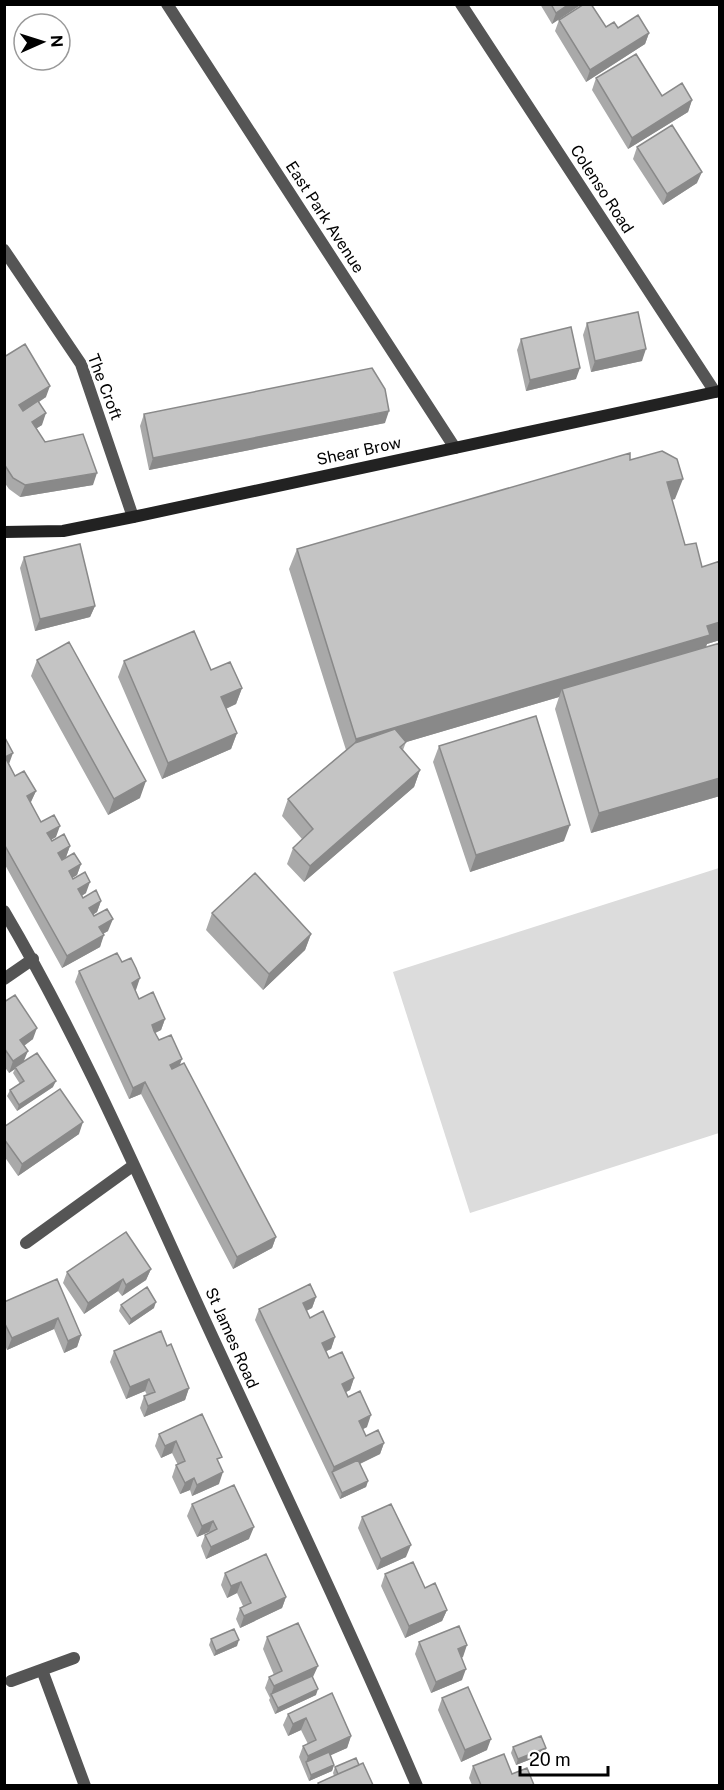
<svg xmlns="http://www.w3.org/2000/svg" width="724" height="1790" font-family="'Public Sans',sans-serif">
<rect width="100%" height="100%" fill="#fff"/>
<path fill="#dcdcdc" d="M719,868v265l-249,80 -77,-241z"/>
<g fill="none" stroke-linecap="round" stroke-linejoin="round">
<path stroke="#555" stroke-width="12" d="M167,4l288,444
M461,4l254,388
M4,250l77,114 52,153
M4,911c78,132 139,275 203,414 71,154 144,306 210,461
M4,979l29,-20
M26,1243l108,-78
M42,1670l43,116
M11,1681l63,-23"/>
<path stroke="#222" stroke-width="12" d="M4,532l59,-1 70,-14 587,-126"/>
</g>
<path fill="#a9a9a9" d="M540,4h42l-30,20z
M559,20l47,7 43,6 -4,11 -59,38 -31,-51z
M596,78l66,18 30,4 -4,12 -60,37 -36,-59z
M637,147l60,36 -34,22 -30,-46z
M587,323l55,38 -51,11 -8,-37z
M521,339l55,40 -50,12 -9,-41z
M4,357l42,40 -7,5 3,23 -6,3 9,14 48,43 -73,12 -11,-8 -5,-7z
M144,414l241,9 -236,47 -9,-44z
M630,460l45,39 -3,1 13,45 17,22 18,-6v79l-13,4 -1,3 14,-4v153l-129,37 -36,-124 4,-12 -153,45 -3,8 17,20 -6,17 -110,95 -17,-18 6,-16 9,-9 -20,-23 6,-17 58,-49 -57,-181 8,-20z
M24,557l71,49 -5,11 -55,14 -15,-63z
M37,660l103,138 -32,17 -77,-139z
M124,661l87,9 31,18 -6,16 -10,5 11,24 -6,16 -69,30 -44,-102z
M4,736l5,28 6,12 21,15 -6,12 11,19 15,15 -5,3 1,1 18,5 -4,11 15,7 -4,11 -5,3 14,15 -4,3 1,2 18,3 -4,11 -4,3 15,16 -5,3 -3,13 -38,21 -58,-105z
M439,746l125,95 -94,31 -37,-110z
M212,913l99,21 -6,16 -42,40 -57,-60z
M79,971l57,19h-1l4,9 26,20 -4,11 -6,3 4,7 21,26 96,171 -4,11 -39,21 -92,-175 -12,5 -54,-117z
M4,1002l29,37 -9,7v16l29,25 -36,24 -10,-15 3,-6 10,-6 -7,-11 2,-4 -6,4 -5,-7z
M4,1127l75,7 -61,42 -14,-20z
M151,1269l-5,11 -24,16 -4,-5 -34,23 -21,-31 4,-11z
M57,1279l24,56 -4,12 -13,6 -10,-24 -47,21 -3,-7v-41z
M316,1297l-4,11 -6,3 4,7 25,19 -4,12 -5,2 3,7 25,20 -4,12 -4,2 21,35 -4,2 3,7 18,7 -4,11 -20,10 8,17 -2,6 -26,12 -85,-179 4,-11z
M121,1305l33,3 -25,17 -10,-14z
M167,1346l22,42 -4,12 -41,17 -4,-9 4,-12 3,-1 -2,-4 -19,8 -16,-37 4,-11z
M202,1414l17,50v20l-27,12 -2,-6 -10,4 -8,-17 4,-12h2l-6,-12 -11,5 -6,-12 4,-12z
M192,1504l57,35 -43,20 -5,-13 4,-11 4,-2v-1l-12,5 -10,-21z
M362,1517l44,40 -29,13 -19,-42z
M225,1573l61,24 -4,11 -42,20 -4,-9 4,-11 3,-2 -6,-13 -10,5 -6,-13z
M385,1574l40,14 22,22 -5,11 -37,17 -24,-52z
M267,1637l46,40 3,18 -41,19 -6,-14 1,-2 -5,-10 4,-11 5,-2 -11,-26z
M211,1639l26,7 -23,10 -5,-11z
M419,1642l44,15 -2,1 1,22 -31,13 -16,-39z
M332,1693l19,43 -4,12 -17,7 4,10 -2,6 -23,10 -10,-24 4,-11 5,-2 -7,-14 -13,6 -5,-11 5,-11z
M442,1698l45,52 -26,12 -23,-52z
M513,1747l33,1 -2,6 -28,11 -5,-12z
M359,1765l14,20h-55v-2l16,-7 -1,-3 2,-6z
M473,1766l39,8 22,11h-62l-3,-7z"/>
<path fill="#898989" d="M569,4h13l-30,20 4,-11z
M649,33l-4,11 -59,38 4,-12z
M692,100l-4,12 -60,37 4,-11z
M702,172l-5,11 -34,22 4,-11z
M646,349l-4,12 -51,11 4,-11z
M580,368l-4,11 -50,12 4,-11z
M50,386l-4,11 -31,20 4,-12z
M389,411l-4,12 -236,47 4,-12z
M46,413l-4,12 -14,9 4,-12z
M97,473l-4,12 -73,12 5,-12z
M683,479l-8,20 -15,3 7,-20z
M95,606l-5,11 -55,14 5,-12z
M720,622v18l-13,4 -5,11 -140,34 -3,8 -210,62 7,-20z
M242,688l-6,16 -20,9 5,-16z
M237,733l-6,16 -69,30 6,-16z
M13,753l-4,11 -4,-7z
M420,770l-6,17 -110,95 6,-16z
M720,778v18l-129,37 8,-20z
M146,781l-6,17 -32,17 6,-16z
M36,791l-5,11 -9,5 5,-11z
M570,825l-6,16 -94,31 6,-17z
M60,826l-4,11 -13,7 4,-11z
M70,846l-4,11 -12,7 4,-11z
M81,864l-4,11 -13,8 5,-12z
M90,882l-4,11 -12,7 4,-11z
M101,901l-4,11 -12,7 4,-11z
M113,919l-5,12 -13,7 4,-11z
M311,934l-6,16 -42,40 6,-16z
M104,935l-4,12 -38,21 5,-12z
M140,978l-4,12 -9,4 5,-11z
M165,1019l-4,11 -14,7 5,-12z
M37,1028l-4,11 -18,13 5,-12z
M28,1051l-5,12 -8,4v2l-6,4 4,-12z
M182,1059l-4,11 -12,6 4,-11z
M56,1081l-3,6 -36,24 2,-6z
M145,1082l-4,12 -12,5 4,-11z
M83,1122l-4,12 -61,42 4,-12z
M276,1237l-4,11 -39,21 4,-12z
M151,1269l-5,11 -24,16 4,-11z
M123,1279l-5,12 -34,23 4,-11z
M316,1297l-4,11 -14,7 5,-12z
M156,1302l-2,6 -25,17 2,-6z
M58,1318l-4,11 -47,21 5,-12z
M81,1335l-4,12 -13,6 4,-12z
M335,1337l-4,12 -13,6 4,-12z
M354,1378l-4,12 -12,6 4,-12z
M149,1379l-4,12 -19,8 4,-12z
M189,1388l-4,12 -41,17 4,-11z
M371,1415l-4,12 -12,6 4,-12z
M176,1441l-4,12 -11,5 4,-12z
M384,1443l-4,11 -46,22 -2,-4 2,-5z
M223,1472l-4,12 -27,12 5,-11z
M194,1478l-4,12 -10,4 5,-11z
M368,1481l-2,6 -26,12 2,-6z
M213,1521l-4,11 -12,5 5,-11z
M254,1527l-5,12 -43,20 5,-12z
M411,1545l-5,12 -29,13 4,-11z
M241,1582l-4,11 -10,5 4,-12z
M286,1597l-4,11 -42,20 4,-12z
M447,1610l-5,11 -37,17 4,-12z
M239,1640l-2,6 -23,10 2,-5z
M467,1645l-4,12 -10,4 5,-12z
M318,1666l-5,11 -42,17 -1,4 4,-12z
M466,1669l-4,11 -31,13 5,-11z
M318,1689l-2,6 -41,19 3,-6z
M306,1718l-5,12 -13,6 5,-12z
M351,1736l-4,12 -40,18 -1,-3 2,-7z
M491,1739l-4,11 -26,12 4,-12z
M546,1748l-2,6 -28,11 2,-6z
M334,1765l-2,6 -23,10 2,-6z"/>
<path fill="#c4c4c4" stroke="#898989" stroke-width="1.5" d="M551,4h18l-13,9z
M584,4h7l15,23 8,-5 4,6 20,-13 11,18 -59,37 -31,-50z
M636,54l26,42 20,-13 10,17 -60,38 -36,-60z
M672,125l30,47 -35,22 -30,-47z
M638,312l8,37 -51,12 -8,-38z
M571,327l9,41 -50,12 -9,-41z
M25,344l25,42 -31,19 4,6 15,-10 8,12 -14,9 13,20 38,-8 14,39 -72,12 -12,-7 -9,-14v-107z
M372,368l13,21 4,22 -236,47 -9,-44z
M662,451l15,8 6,20 -16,3 18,63 11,-2 6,24 18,-6v61l-13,4 3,9 -354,104 -59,-190 333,-96v7z
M80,544l15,62 -55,13 -16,-62z
M194,631l17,39 19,-8 12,26 -21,9 16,36 -69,30 -44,-102z
M69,642l77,139 -32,18 -77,-139z
M720,643v135l-121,35 -37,-124z
M536,716l34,109 -94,30 -37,-109z
M395,729l11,13 -6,5 20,23 -110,96 -17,-18 20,-19 -25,-30 67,-56z
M4,736l9,17 -8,4 10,19 9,-5 12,20 -9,5 14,26 13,-7 6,11 -13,7 5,8 12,-7 6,12 -12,7 4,7 12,-7 7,11 -12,7 4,8 12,-7 5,10 -12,7 5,9 13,-8 5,11 -12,7 5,8 13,-7 6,10 -14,8 5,8 -37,21 -63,-112z
M255,873l56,61 -42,40 -57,-61z
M117,953l5,9 9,-4 5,10 4,10 -8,5 7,16 14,-7 12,27 -13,6 2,6 5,9 12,-5 11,24 -12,6 2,4 12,-6 92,174 -39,20 -92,-175 -12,6 -54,-117z
M15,995l22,33 -17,12 8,11 -15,10 -9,-13v-46z
M37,1053l19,28 -37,24 -9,-15 14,-9 -9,-14z
M60,1089l23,33 -61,42 -18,-25v-12z
M126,1232l25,37 -25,16 -3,-6 -35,24 -21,-31z
M57,1279l24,56 -13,6 -10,-23 -46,20 -8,-16v-20z
M310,1284l6,13 -13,6 7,15 13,-7 12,26 -13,6 7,15 13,-6 12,26 -12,6 6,13 12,-6 11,24 -12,6 7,15 12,-6 6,13 -50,24 -75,-158z
M147,1287l9,15 -25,17 -10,-14z
M161,1331l6,15 4,-2 18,44 -41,18 -4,-10 11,-4 -6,-13 -19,8 -16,-36z
M202,1414l20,43 -5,2 6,13 -26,13 -3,-7 -9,5 -9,-18 9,-4 -9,-20 -11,5 -6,-12z
M358,1460l10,21 -26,12 -10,-21z
M234,1485l20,42 -43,20 -6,-12 12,-6 -4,-8 -11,5 -10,-22z
M391,1504l20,41 -30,14 -19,-42z
M266,1554l20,43 -42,19 -4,-8 11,-5 -10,-21 -10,4 -6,-13z
M413,1562l12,26 10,-5 12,27 -38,16 -24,-52z
M298,1623l20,43 -44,20 -5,-9 13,-6 -15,-34z
M459,1626l8,19 -9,4 8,20 -30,13 -17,-40z
M234,1629l5,11 -23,11 -5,-12z
M312,1676l6,13 -40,19 -7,-14z
M468,1687l23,52 -26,11 -23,-52z
M332,1693l19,43 -43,20 -5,-10 13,-6 -10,-22 -13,6 -5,-10z
M541,1736l5,12 -28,11 -5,-12z
M329,1752l5,13 -23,10 -5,-13z
M504,1754l8,20 15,-6 7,17h-53l-8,-19z
M356,1758l3,7 -21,9 -3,-7z
M363,1763l10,22h-54l-1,-2z"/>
<g text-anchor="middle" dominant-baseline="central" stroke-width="6" stroke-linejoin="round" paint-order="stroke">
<g font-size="16" fill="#000" stroke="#fff">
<text transform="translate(602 189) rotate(57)">Colenso Road</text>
<text transform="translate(325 217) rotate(57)">East Park Avenue</text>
<text transform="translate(105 387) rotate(69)">The Croft</text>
<text transform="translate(359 451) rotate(-12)">Shear Brow</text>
<text transform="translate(232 1338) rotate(66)">St James Road</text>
</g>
</g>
<rect width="724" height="1790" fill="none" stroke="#000000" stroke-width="12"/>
<g transform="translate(42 42) rotate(87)"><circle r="28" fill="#ffffff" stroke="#999999" stroke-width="1.5"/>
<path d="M0-4.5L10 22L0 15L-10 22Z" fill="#000000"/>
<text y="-9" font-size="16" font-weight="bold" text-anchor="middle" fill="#000000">N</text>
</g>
<path d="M520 1766v9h88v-9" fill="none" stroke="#000000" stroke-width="3"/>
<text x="529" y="1766" font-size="18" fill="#000000" stroke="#ffffff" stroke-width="4.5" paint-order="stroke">20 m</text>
</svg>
